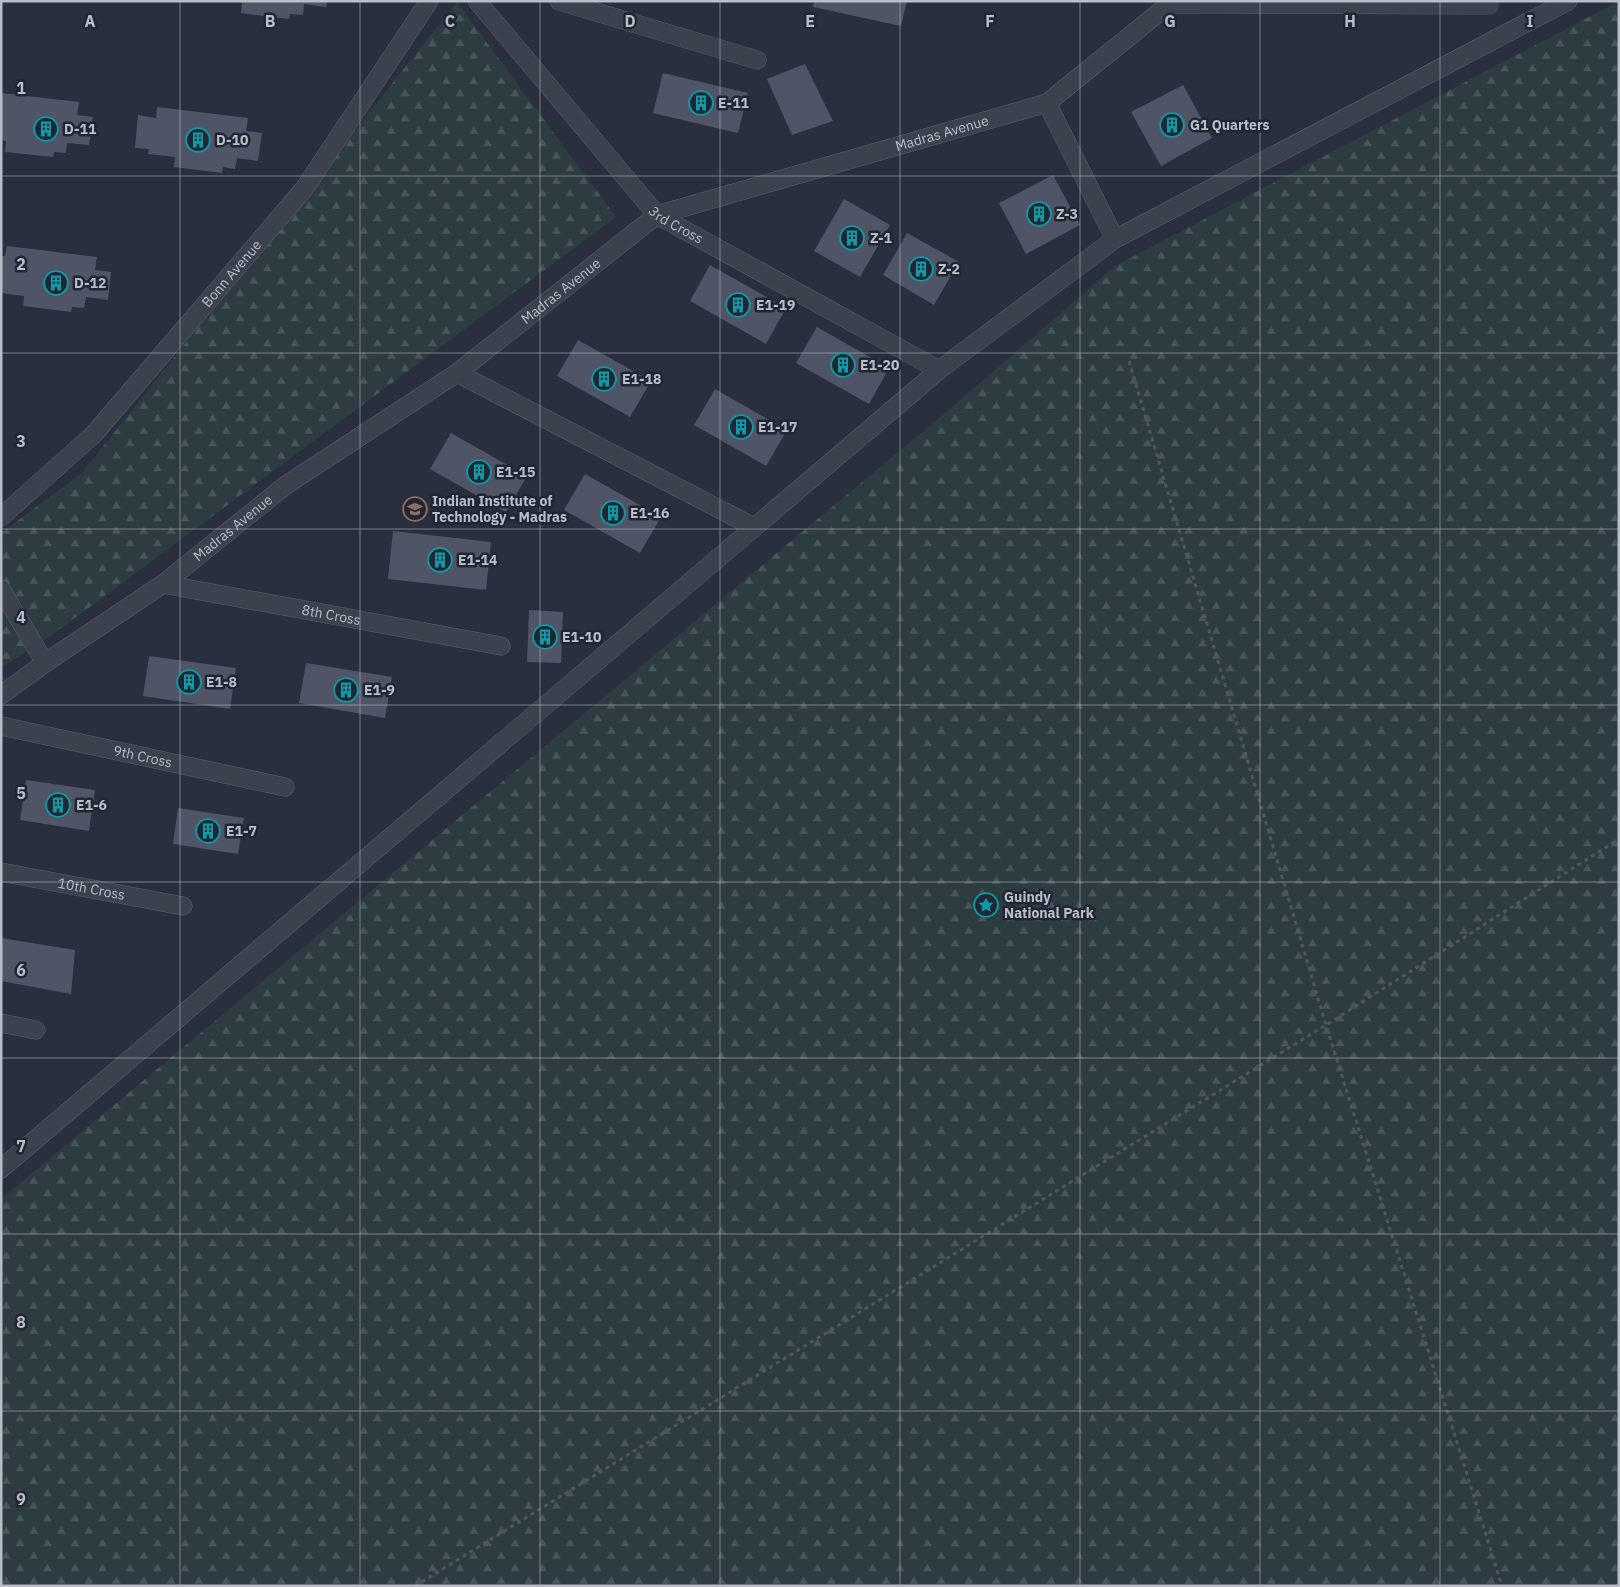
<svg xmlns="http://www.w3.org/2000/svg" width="1620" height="1587" font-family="'IBM Plex Sans',sans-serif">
<defs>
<pattern id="forest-firs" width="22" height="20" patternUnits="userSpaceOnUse" patternTransform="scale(1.25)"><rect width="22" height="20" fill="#2c3c40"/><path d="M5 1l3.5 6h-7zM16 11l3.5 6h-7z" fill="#48565a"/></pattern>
</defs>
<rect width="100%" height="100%" fill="#292f3e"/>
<path fill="url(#forest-firs)" d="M1619,1v1585h-1618v-387l950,-791 164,-142z
M457,2l159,215 -564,418 -51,33v-135l81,-60z"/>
<path fill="#4f5566" d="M236,1h91l-1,6 -22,-3 -1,11 -13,-1 -1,5 -48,-6 1,-10z
M814,1h93l-6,25 -88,-19z
M805,64l28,57 -41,14 -25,-56z
M663,73l85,20 -10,40 -85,-20z
M1183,85l29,53 -51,28 -30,-54z
M1,93l78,9 -2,13 16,2 -4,28 -22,-2 -1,10 -12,-1 -1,5 -48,-5 1,-11 -5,-1z
M157,107l91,11 -2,13 16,2 -4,28 -21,-3 -2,11 -12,-2 -1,6 -48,-6 1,-10 -27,-3 1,-5 -14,-1 3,-33 18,3z
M1053,175l27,50 -54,29 -27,-51z
M844,199l46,26 -30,52 -46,-26z
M907,233l52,29 -25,43 -51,-30z
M7,246l90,11 -2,13 16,2 -3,28 -22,-3 -2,11 -12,-1 -1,5 -48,-6 1,-10 -23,-3v-37h4z
M710,265l76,43 -20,36 -76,-43z
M817,327l72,41 -20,36 -73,-41z
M578,340l73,41 -21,36 -73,-41z
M715,389l72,41 -21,36 -72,-41z
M451,433l76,43 -21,36 -76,-43z
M585,474l76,43 -21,36 -76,-43z
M393,531l98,11 -5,48 -98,-11z
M529,610l34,2 -2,51 -34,-1z
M149,656l87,12 -6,41 -87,-13z
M306,663l86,14 -7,41 -86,-15z
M26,780l69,10 -6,41 -69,-11z
M178,808l66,10 -6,36 -65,-10z
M1,938l74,12 -4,44 -70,-13z"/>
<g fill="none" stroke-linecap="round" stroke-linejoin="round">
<g stroke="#5a5f6c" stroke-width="19">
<g id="service">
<path id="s1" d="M477,1l180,214 282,155"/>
<path d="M559,1l198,59"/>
<path d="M1171,4l318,1"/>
<path d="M1047,103l68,136"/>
<path d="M457,373l297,154"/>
<path id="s2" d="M1,517l93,-83 210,-245 125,-188"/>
<path id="s3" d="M163,584l338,62"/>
<path d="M1,589l44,74"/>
<path id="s4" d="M1,695l44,-32 118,-79 123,-99 171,-112 200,-158 390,-112 126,-102"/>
<path id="s5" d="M1,726l284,61"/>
<path id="s6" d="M1,872l182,34"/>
<path d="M1,1023l35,7"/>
<path d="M1,1169l938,-799 176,-131 453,-238"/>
</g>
</g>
<path stroke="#4b595e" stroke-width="3" stroke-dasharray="4 4" stroke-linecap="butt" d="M1129,361l197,664 176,561
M415,1586l911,-561 293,-186"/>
<use href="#service" stroke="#3c414e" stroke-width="18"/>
</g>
<path fill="none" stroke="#b9bdc9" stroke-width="1" stroke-opacity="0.55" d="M180,1v1585M360,1v1585M540,1v1585M720,1v1585M900,1v1585M1080,1v1585M1260,1v1585M1440,1v1585M1,176h1618M1,353h1618M1,529h1618M1,705h1618M1,882h1618M1,1058h1618M1,1234h1618M1,1411h1618"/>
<defs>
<g id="building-ring" transform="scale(1.25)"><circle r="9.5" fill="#212633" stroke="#0f9aa8" stroke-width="1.5"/><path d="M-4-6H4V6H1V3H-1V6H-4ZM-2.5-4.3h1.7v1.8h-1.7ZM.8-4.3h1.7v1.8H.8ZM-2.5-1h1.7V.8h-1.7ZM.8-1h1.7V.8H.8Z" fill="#0f9aa8"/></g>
<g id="university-ring" transform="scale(1.25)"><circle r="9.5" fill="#212633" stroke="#8d6e63" stroke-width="1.5"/><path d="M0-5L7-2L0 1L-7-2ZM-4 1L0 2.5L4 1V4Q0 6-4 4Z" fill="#8d6e63"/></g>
<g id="sight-ring" transform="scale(1.25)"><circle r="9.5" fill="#212633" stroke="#0f9aa8" stroke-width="1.5"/><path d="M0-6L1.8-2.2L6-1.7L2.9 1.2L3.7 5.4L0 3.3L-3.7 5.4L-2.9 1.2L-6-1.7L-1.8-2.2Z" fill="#0f9aa8"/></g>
</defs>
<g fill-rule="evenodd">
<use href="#building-ring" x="701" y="103"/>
<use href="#building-ring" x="1172" y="125"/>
<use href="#building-ring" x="46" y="129"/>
<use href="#building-ring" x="198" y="140"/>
<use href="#building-ring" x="1039" y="214"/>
<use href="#building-ring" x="852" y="238"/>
<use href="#building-ring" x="921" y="269"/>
<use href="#building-ring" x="56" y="283"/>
<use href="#building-ring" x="738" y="305"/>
<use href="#building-ring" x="843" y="365"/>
<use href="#building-ring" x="604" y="379"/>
<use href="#building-ring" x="741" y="427"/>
<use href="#building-ring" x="479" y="472"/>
<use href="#university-ring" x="415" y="509"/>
<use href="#building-ring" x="613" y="513"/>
<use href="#building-ring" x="440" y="560"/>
<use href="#building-ring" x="545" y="637"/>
<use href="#building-ring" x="189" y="682"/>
<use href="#building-ring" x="346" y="690"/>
<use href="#building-ring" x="58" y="805"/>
<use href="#building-ring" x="208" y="831"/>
<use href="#sight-ring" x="986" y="905"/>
</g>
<g text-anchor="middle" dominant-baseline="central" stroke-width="5" stroke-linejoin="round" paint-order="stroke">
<g font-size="14" font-weight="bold" fill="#b9bdc9" stroke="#212633" text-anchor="start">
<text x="718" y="103">E-11</text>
<text x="1190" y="125">G1 Quarters</text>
<text x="64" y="129">D-11</text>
<text x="216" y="140">D-10</text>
<text x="1056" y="214">Z-3</text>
<text x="870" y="238">Z-1</text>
<text x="938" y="269">Z-2</text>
<text x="74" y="283">D-12</text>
<text x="756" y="305">E1-19</text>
<text x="860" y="365">E1-20</text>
<text x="622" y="379">E1-18</text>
<text x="758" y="427">E1-17</text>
<text x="496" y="472">E1-15</text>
<text x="432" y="501">Indian Institute of<tspan x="432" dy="16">Technology - Madras</tspan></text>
<text x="630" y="513">E1-16</text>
<text x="458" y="560">E1-14</text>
<text x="562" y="637">E1-10</text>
<text x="206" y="682">E1-8</text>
<text x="364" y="690">E1-9</text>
<text x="76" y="805">E1-6</text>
<text x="226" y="831">E1-7</text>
<text x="1004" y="897">Guindy<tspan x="1004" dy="16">National Park</tspan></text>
</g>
<g font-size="14" fill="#b9bdc9" stroke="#212633">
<text stroke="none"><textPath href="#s4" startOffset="1110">Madras Avenue</textPath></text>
<text stroke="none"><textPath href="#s1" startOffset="301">3rd Cross</textPath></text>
<text stroke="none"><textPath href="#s2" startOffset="336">Bonn Avenue</textPath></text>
<text stroke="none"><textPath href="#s4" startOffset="691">Madras Avenue</textPath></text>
<text stroke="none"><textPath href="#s4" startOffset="286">Madras Avenue</textPath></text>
<text stroke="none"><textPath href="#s3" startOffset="171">8th Cross</textPath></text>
<text stroke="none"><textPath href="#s5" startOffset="145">9th Cross</textPath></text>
<text stroke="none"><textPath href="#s6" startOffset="92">10th Cross</textPath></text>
</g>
</g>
<g font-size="16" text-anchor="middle" font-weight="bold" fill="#b9bdc9" stroke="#212633" stroke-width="5" stroke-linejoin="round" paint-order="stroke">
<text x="90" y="27">A</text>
<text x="270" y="27">B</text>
<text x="450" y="27">C</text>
<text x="630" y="27">D</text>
<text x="810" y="27">E</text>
<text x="990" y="27">F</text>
<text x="1170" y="27">G</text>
<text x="1350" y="27">H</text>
<text x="1530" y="27">I</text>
<text x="21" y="94">1</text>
<text x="21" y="270">2</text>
<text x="21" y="447">3</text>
<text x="21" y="623">4</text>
<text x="21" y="799">5</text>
<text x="21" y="976">6</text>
<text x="21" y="1152">7</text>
<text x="21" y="1328">8</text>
<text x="21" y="1505">9</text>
</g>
<rect width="1620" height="1587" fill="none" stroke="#b9bdc9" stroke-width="5"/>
</svg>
